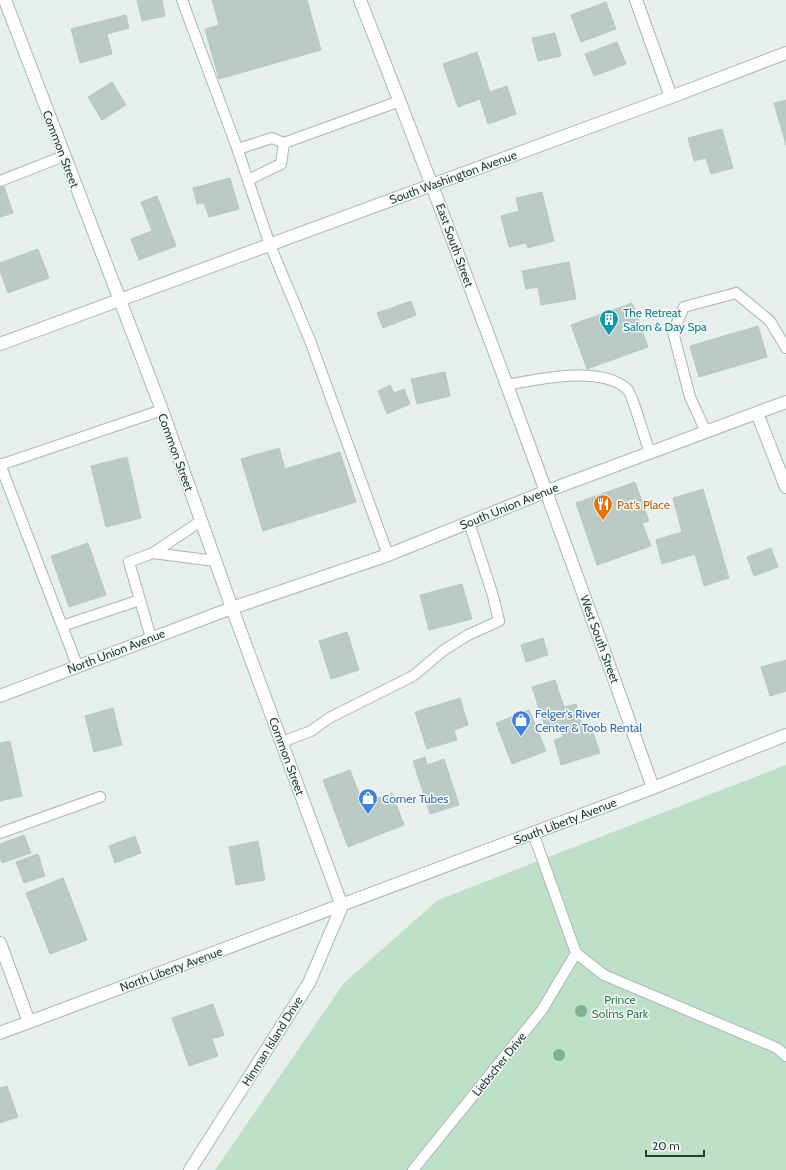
<svg xmlns="http://www.w3.org/2000/svg" width="786" height="1170" font-family="Cabin,sans-serif">
<rect width="100%" height="100%" fill="#e6efeb"/>
<path fill="#bfe0c8" d="M786,765v405h-571l129,-187 94,-83z"/>
<path fill="#bbcac4" stroke="#b8c9c2" d="M137,0h25l3,16 -23,5z
M212,0h95l14,50 -102,29 -14,-50 14,-4z
M606,2l10,27 -35,13 -10,-27z
M126,15l3,13 -22,6 5,20 -32,9 -9,-34z
M555,33l6,23 -23,5 -6,-23z
M617,42l9,22 -32,12 -9,-22z
M477,52l13,40 17,-6 9,28 -28,10 -8,-25 -22,8 -15,-43z
M112,82l14,23 -24,15 -14,-23z
M786,100v45l-12,-42z
M722,129l11,39 -22,6 -5,-16 -12,3 -6,-23z
M230,178l9,31 -30,8 -5,-14 -7,1 -4,-16z
M3,183l10,30 -13,4v-33z
M542,192l12,49 -26,7 -2,-5 -17,4 -8,-31 18,-5 -3,-13z
M157,196l19,50 -37,14 -8,-21 21,-8 -11,-29z
M38,249l11,29 -41,15 -8,-22v-8z
M569,262l7,37 -35,6 -3,-18 -12,2 -4,-18z
M411,301l5,14 -33,13 -6,-15z
M632,303l16,44 -61,22 -16,-44z
M758,326l9,31 -68,20 -9,-31z
M445,372l5,24 -33,8 -6,-25z
M390,385l4,8 10,-4 6,15 -23,10 -9,-23z
M279,448l6,21 55,-17 16,50 -93,29 -22,-72z
M127,457l14,61 -35,9 -15,-61z
M635,482l14,39 -7,2 9,23 -54,19 -21,-62z
M703,489l26,89 -25,8 -9,-32 -33,10 -6,-24 26,-8 -9,-34z
M88,543l18,52 -37,12 -18,-51z
M771,548l7,19 -24,9 -7,-19z
M462,584l10,35 -43,11 -9,-35z
M347,632l12,38 -28,9 -12,-38z
M543,638l5,17 -22,7 -5,-17z
M786,660v31l-16,5 -9,-29z
M555,680l9,27 12,-3 7,24 8,-2 9,27 -39,12 -7,-25 9,-3 -4,-11 -13,4 -14,-43z
M460,698l8,27 -14,5 3,10 -30,9 -12,-37z
M113,708l9,37 -28,7 -9,-36z
M529,710l17,41 -34,13 -16,-41z
M10,741l12,55 -22,5v-58z
M425,757l2,8 17,-6 15,46 -29,9 -17,-53z
M350,770l13,34 29,-11 12,32 -56,22 -25,-67z
M24,835l7,18 -29,10 -2,-6v-13z
M135,836l6,17 -26,10 -6,-17z
M258,841l7,39 -29,5 -7,-38z
M38,854l7,22 -21,7 -8,-21z
M63,878l24,62 -37,14 -24,-61z
M213,1004l11,31 -12,4 6,17 -29,10 -17,-48z
M7,1086l11,31 -18,6v-35z"/>
<g fill="none" stroke-linecap="round" stroke-linejoin="round">
<g stroke="#a8b8b2" stroke-width="12">
<path id="lane" d="M182,0l54,145 34,100 41,98 77,212
M238,149l34,-11 12,5 116,-42
M248,180l33,-16 3,-21
M0,181l64,-25
M507,385c32,-6 94,-20 120,4 5,4 19,54 23,64
M706,432l-16,-35 -17,-65 11,-25 52,-14 34,28 16,27
M0,464l77,201
M0,465l162,-55
M153,553l62,8
M62,626l78,-26
M151,638l-22,-76 24,-9 48,-32
M282,742l29,-11 18,-13 84,-42 31,-26 24,-15 31,-14 -6,-25 -24,-74
M0,833l100,-36
M533,833l43,120
M413,1170l129,-160 34,-57 28,22 173,73 9,8"/>
</g>
<g stroke="#a8b8b2" stroke-width="14">
<path id="street" d="M360,0c103,261 199,524 293,788
M636,0l35,97
M0,344l671,-247 115,-44
M0,943l29,79
M0,1033l653,-245 133,-53"/>
</g>
<g stroke="#a4bbb3" stroke-width="14">
<path id="secondary" d="M5,0l157,410 70,198 110,298 -33,77 -119,187
M757,413l29,74
M0,696l232,-88 156,-53 159,-64 239,-89"/>
</g>
<use href="#lane" stroke="#fff" stroke-width="10"/>
<use href="#street" stroke="#fff" stroke-width="12"/>
<use href="#secondary" stroke="#fff" stroke-width="12"/>
</g>
<g fill="#80af93">
<circle cx="581" cy="1011" r="6"/>
<circle cx="559" cy="1055" r="6"/>
</g>
<defs>
<g id="building-pin" transform="scale(1)"><path d="M0 17L-7.5 6A9.5 9.5 0 1 1 7.5 6Z" fill="#0f9aa8" stroke="#f7fbf9"/><path d="M-4-6H4V6H1V3H-1V6H-4ZM-2.5-4.3h1.7v1.8h-1.7ZM.8-4.3h1.7v1.8H.8ZM-2.5-1h1.7V.8h-1.7ZM.8-1h1.7V.8H.8Z" fill="#fff"/></g>
<g id="restaurant-pin" transform="scale(1)"><path d="M0 17L-7.5 6A9.5 9.5 0 1 1 7.5 6Z" fill="#e8710a" stroke="#f7fbf9"/><path d="M-5-6h1v4h1v-4h1v4h1v-4h1v5L-1.5 .5V6h-2V.5L-5-1ZM5-6V6H3V1.5H1.5Q1.5-4 5-6Z" fill="#fff"/></g>
<g id="shop-pin" transform="scale(1)"><path d="M0 17L-7.5 6A9.5 9.5 0 1 1 7.5 6Z" fill="#3f7fe0" stroke="#f7fbf9"/><path d="M-5-2.5h2.3a2.7 3.5 0 0 1 5.4 0H5L5.5 6h-11ZM-1.5-2.5h3a1.5 2.3 0 0 0-3 0Z" fill="#fff"/></g>
</defs>
<g fill-rule="evenodd">
<use href="#building-pin" x="609" y="319"/>
<use href="#restaurant-pin" x="603" y="504"/>
<use href="#shop-pin" x="521" y="720"/>
<use href="#shop-pin" x="368" y="798"/>
</g>
<g text-anchor="middle" dominant-baseline="central" stroke-width="3" stroke-linejoin="round" paint-order="stroke">
<g font-size="12" fill="#24423a" stroke="#f7fbf9">
<text transform="translate(61 149) rotate(69)">Common Street</text>
<text transform="translate(453 177) rotate(-20)">South Washington Avenue</text>
<text transform="translate(455 245) rotate(70)">East South Street</text>
<text transform="translate(176 452) rotate(70)">Common Street</text>
<text transform="translate(509 506) rotate(-22)">South Union Avenue</text>
<text transform="translate(600 639) rotate(70)">West South Street</text>
<text transform="translate(116 651) rotate(-21)">North Union Avenue</text>
<text transform="translate(287 756) rotate(70)">Common Street</text>
<text transform="translate(565 821) rotate(-21)">South Liberty Avenue</text>
<text transform="translate(171 969) rotate(-20)">North Liberty Avenue</text>
<text transform="translate(272 1041) rotate(-58)">Hinman Island Drive</text>
<text transform="translate(499 1064) rotate(-51)">Liebscher Drive</text>
</g>
<g font-size="12" fill="#0d838f" stroke="#f7fbf9" text-anchor="start">
<text x="623" y="312">The Retreat<tspan x="623" dy="14">Salon &amp; Day Spa</tspan></text>
</g>
<g font-size="12" fill="#c56008" stroke="#f7fbf9" text-anchor="start">
<text x="617" y="504">Pat's Place</text>
</g>
<g font-size="12" fill="#366cbe" stroke="#f7fbf9" text-anchor="start">
<text x="535" y="713">Felger's River<tspan x="535" dy="14">Center &amp; Toob Rental</tspan></text>
<text x="382" y="798">Corner Tubes</text>
</g>
<g font-size="12" fill="#2d7a4b" stroke="#f7fbf9">
<text x="620" y="999">Prince<tspan x="620" dy="14">Solms Park</tspan></text>
</g>
</g>
<path d="M646 1150v6h58v-6" fill="none" stroke="#24423a" stroke-width="2"/>
<text x="652" y="1150" font-size="12" fill="#24423a" stroke="#f7fbf9" stroke-width="3" paint-order="stroke">20 m</text>
</svg>
